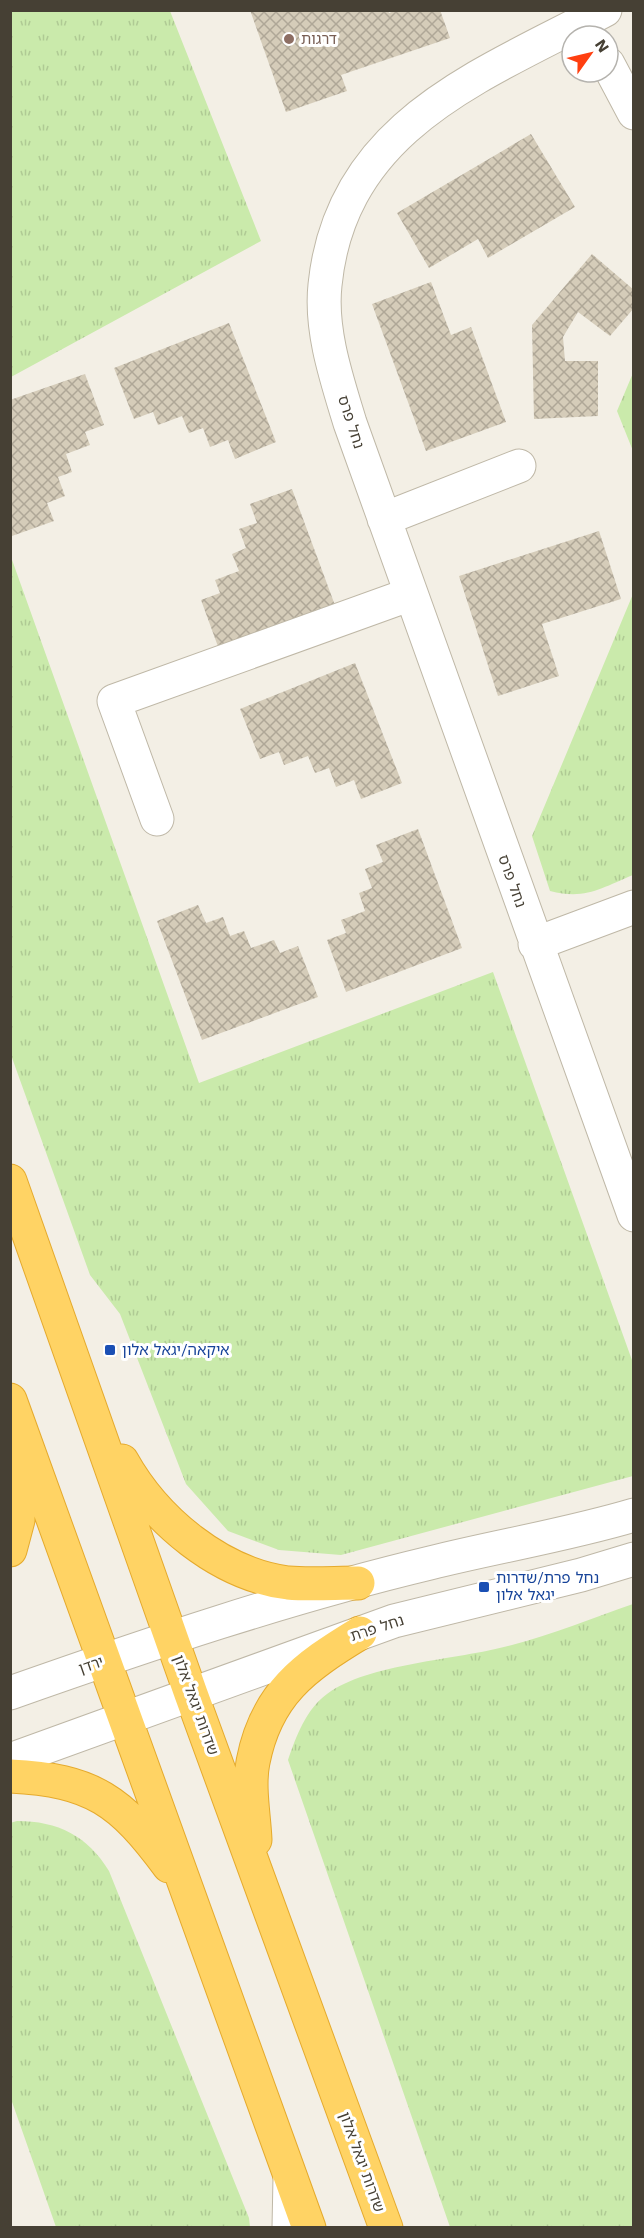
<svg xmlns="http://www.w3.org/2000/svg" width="644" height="2238" font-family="'Work Sans','Noto Sans Hebrew',sans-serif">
<defs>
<pattern id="grass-tufts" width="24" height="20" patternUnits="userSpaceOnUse" patternTransform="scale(1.5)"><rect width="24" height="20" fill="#caeaab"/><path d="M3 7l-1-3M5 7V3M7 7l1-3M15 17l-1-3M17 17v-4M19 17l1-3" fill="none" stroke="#afca94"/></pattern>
<pattern id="building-cross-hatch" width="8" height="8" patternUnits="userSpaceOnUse" patternTransform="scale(1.5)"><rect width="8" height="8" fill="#d5ccb9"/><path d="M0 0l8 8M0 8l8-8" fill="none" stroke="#afa797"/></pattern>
</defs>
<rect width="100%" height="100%" fill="#f3efe5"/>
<path fill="url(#grass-tufts)" d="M11,10l159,1 91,230 -250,136z
M633,373v78l-16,-40z
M11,557l188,526 294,-111 140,391v113l-292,79 -62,-5 -51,-19 -42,-47 -66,-170 -30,-39 -79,-220z
M633,594v281c-32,13 -47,25 -83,16l-18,-55z
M633,1604v623h-183l-162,-467c8,-23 18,-51 39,-66 42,-31 132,-34 185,-49 41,-11 81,-27 121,-41z
M17,1821c41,0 71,15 92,50l140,347 1,9h-194l-45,-128 -1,-276z"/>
<path fill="url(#building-cross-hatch)" d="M250,10h138l1,3 8,-3h43l10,28 -109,37 6,16 -61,21z
M531,134l44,73 -87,51 -10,-19 -49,29 -32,-55z
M592,254l42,36v18l-24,28 -32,-24 -15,25 2,24h33v55l-64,3 -2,-94z
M431,282l20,53 20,-8 35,95 -80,29 -54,-147z
M229,323l47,119 -41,17 -7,-19 -18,7 -7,-19 -14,5 -7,-17 -24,9 -5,-13 -19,7 -20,-51z
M85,374l19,51 -19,7 5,13 -24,9 6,18 -14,5 7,19 -18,7 7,18 -42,15 -2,-136z
M292,489l44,119 -116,44 -19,-52 19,-7 -5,-13 24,-9 -7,-17 14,-6 -7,-19 18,-6 -7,-19z
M599,531l22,68 -79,25 17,52 -61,20 -39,-120z
M355,663l47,120 -41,16 -7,-19 -18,7 -7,-19 -14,5 -7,-17 -24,9 -5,-13 -19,7 -20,-50z
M418,829l44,119 -116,44 -19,-52 19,-7 -5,-13 24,-9 -6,-18 13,-5 -7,-19 18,-7 -7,-17z
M198,905l8,18 17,-6 7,19 14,-5 7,17 23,-8 6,13 18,-7 20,51 -116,43 -45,-119z"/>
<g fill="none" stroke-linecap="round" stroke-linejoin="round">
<g stroke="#bfb8a7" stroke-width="35">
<path id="minor" d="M605,10c-124,66 -264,115 -280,275 -5,46 12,95 25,138l284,792
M608,64l26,49
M384,519l135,-53
M157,819l-43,-118 297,-107
M535,944l99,-37
M10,1693c139,-49 278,-96 420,-130 68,-17 137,-28 204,-48
M10,1760l384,-139 187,-46 53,-16
M289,2228l1,-51"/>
</g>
<g stroke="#e5aa2d" stroke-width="35">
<path id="highway" d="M10,1181l181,513 195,534
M10,1400l299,828
M122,1461c33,59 97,113 166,122 23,2 47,0 70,0
M10,1550l8,-30v-75
M10,1776c83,4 111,25 159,90
M255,1840c-1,-24 -7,-54 -2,-78 13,-68 51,-95 107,-129"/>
</g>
<use href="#minor" stroke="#fff" stroke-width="33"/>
<use href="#highway" stroke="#ffd364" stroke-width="33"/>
</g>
<circle fill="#8d6e63" stroke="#fff" stroke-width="2" cx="289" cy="39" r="6"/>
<g fill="#1a4fb4" stroke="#fff" stroke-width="2">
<rect x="104" y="1344" width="12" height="12" rx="3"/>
<rect x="478" y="1581" width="12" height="12" rx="3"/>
</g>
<g text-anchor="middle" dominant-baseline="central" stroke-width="6" stroke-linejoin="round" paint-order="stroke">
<g font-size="15" fill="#785e54" stroke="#fff" text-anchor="start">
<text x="301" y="39">דרגות</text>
</g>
<g font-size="15" fill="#464034" stroke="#fff">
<text transform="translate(351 422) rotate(72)">נחל פרס</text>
<text transform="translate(512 881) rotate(70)">נחל פרס</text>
<text transform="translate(377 1628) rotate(-18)">נחל פרת</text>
<text transform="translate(91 1665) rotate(-19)">ירדן</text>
<text transform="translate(196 1705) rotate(70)">שדרות יגאל אלון</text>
<text transform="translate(362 2162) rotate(70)">שדרות יגאל אלון</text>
</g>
<g font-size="15" fill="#164399" stroke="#fff" text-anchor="start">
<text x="122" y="1350">איקאה/יגאל אלון</text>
<text x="496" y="1578">נחל פרת/שדרות<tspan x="496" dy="17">יגאל אלון</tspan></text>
</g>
</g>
<rect width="644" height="2238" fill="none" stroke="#464034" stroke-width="24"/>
<g transform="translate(590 54) rotate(56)"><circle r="28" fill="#ffffff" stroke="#b5b3ae" stroke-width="1.5"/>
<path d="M0-4.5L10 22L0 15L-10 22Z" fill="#ff3f10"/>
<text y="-9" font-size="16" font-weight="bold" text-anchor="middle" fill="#464034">N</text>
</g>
</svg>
